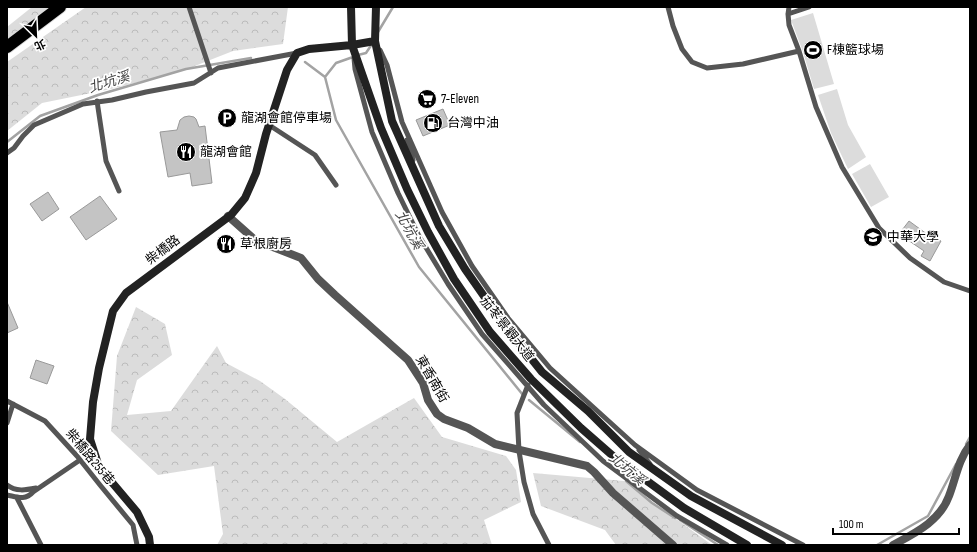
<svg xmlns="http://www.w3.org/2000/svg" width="977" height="552" font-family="'Sofia Sans Condensed','Noto Sans TC',sans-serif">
<defs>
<pattern id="forest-crowns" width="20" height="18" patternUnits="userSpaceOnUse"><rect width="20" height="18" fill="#dcdcdc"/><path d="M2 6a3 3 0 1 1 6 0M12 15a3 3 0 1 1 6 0" fill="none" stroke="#bbb"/></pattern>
</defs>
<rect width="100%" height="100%" fill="#fff"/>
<path fill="url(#forest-crowns)" d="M32,7h21l-46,35v-15z
M86,7h202l-5,37 -50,7 -51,20 -71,18 -69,14 -35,28v-69z
M136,307l29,17 7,31 -35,25 -10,35 44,-4 46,-65 9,17 34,18 25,18 52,43 77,-44 28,39 64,19 10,14 5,32 -37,18 8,25h-275l6,-11 -9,-68 -56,9 -47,-44 6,-75z
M533,473l91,8 88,64h-96l-11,-15 -64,-24z"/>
<path fill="#dcdcdc" d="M813,13l21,71 -20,5 -11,-37 -12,-32z
M837,89l11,36 18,32 -18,12 -17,-36 -13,-38z
M870,164l19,33 -18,10 -19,-33z"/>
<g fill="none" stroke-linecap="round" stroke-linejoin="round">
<path stroke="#a3a3a3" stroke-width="2.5" d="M378,32l15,-25
M358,55l8,-2 6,-9
M305,62l20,15 11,43 83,147 104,128
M325,77l11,-14 17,-6
M7,142l33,-26 58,-21 88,-26 65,-11
M529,400l51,42
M966,444l4,-7
M626,481l26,22 23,15
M680,520l38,25
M877,545l51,-29 28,-52"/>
</g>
<path fill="#c4c4c4" stroke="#999" d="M443,109l7,16 -27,11 -7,-16z
M189,116l5,1 2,2 3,8 6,-1 7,57 -20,3 -2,-13 -22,4 -8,-45 17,-2 3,-10 4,-3z
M48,192l11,17 -17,12 -12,-17z
M100,196l17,23 -31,21 -16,-23z
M909,221l22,16 10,4 -11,20 -9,-5 3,-5 -25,-17z
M7,302l11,26 -11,5z
M36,360l18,6 -7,18 -17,-6z"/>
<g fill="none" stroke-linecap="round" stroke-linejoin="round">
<g stroke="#dbdbdb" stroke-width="14">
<path id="highway" d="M7,47l53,-40"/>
</g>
<path stroke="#555" stroke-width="5" d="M189,7l22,66
M668,7l5,19 9,23 10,13 15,6 36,-4 56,-13
M789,7l-1,7 1,11 10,26 17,56 26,60 37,61 31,30 34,24 26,9
M788,14l21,-7
M380,50l7,15 15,57 40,90 30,54 36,52 42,50 85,77 62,45 106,55
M354,58l1,11 17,63 26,61 21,43 29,48 34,50 62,71 59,56 74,55 50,29
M97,101l9,60 13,30
M269,125l46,30 21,30
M407,140l6,20
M7,153l7,-5 9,-12 11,-11 49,-21 29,-4 34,-8 48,-9 24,-15 79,-15
M528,385l-11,28 2,38 5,31 9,32 16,31
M7,401l38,20 32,35 23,29 33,40 4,20
M7,423l6,-19
M639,450l11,14
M7,485c9,7 19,5 29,3
M7,495c10,2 18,6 26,-3l47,-32
M17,498l24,47"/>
<path stroke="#555" stroke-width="8" d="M228,216l27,24 46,18 17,21 17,16 73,65 15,23 5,17 9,14 7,5 24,9 27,16 92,22 7,6 19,21 60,52
M893,545c22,-12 47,-24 56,-49 7,-18 9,-36 21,-51"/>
<path stroke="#222" stroke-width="8" d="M351,7l1,38 29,83 26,61 21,43 26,47 36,53 41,47 50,49 32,28 71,52 63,37
M376,7l-1,34 17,80 47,105 26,43 37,53 40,50 46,39 41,41 62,44 91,49
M150,545l-1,-8 -12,-25 -38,-45 -9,-28 3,-37 6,-34 14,-57 13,-18 105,-78 14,-17 11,-25 10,-39 21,-64 10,-17 12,-4 43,-4 23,-4"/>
<use href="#highway" stroke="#000" stroke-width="12"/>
</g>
<defs>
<g id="stadium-disc" transform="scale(1)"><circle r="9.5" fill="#000" stroke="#fff"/><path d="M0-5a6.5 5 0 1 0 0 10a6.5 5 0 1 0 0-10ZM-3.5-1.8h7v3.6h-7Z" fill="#fff"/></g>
<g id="supermarket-disc" transform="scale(1)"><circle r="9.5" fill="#000" stroke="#fff"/><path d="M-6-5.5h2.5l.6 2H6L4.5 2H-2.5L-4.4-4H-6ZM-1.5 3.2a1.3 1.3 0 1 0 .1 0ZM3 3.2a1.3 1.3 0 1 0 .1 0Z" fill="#fff"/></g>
<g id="parking-disc" transform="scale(1)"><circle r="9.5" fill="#000" stroke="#fff"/><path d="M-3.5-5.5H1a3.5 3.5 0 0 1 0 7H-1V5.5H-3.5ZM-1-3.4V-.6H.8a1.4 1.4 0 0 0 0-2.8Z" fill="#fff"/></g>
<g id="fuel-disc" transform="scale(1)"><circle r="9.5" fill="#000" stroke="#fff"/><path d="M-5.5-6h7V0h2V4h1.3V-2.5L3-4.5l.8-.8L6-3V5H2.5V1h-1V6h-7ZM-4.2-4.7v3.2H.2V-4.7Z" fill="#fff"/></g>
<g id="restaurant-disc" transform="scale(1)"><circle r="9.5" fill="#000" stroke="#fff"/><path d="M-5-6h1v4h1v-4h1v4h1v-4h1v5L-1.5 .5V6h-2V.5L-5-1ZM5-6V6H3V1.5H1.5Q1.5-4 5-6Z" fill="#fff"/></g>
<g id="university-disc" transform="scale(1)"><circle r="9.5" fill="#000" stroke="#fff"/><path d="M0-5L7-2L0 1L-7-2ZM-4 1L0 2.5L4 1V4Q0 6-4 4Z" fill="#fff"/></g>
</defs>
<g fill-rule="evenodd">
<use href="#stadium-disc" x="813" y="50"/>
<use href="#supermarket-disc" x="427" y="99"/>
<use href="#parking-disc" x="227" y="118"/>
<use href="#fuel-disc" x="433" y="123"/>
<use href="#restaurant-disc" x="186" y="152"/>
<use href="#university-disc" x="873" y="237"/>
<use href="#restaurant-disc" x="226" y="244"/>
</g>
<g text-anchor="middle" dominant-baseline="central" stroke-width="3.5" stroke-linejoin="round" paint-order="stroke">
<g font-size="13" fill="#000" stroke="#fff" text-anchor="start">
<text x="827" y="50">F棟籃球場</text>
<text x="441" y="99">7-Eleven</text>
<text x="241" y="118">龍湖會館停車場</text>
<text x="447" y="123">台灣中油</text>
<text x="200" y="152">龍湖會館</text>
<text x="887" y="237">中華大學</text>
<text x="240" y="244">草根廚房</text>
</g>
<g font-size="13" fill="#000" stroke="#fff">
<text transform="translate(163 250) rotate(-37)">柴橋路</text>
<text transform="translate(507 329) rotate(52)">茄苳景觀大道</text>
<text transform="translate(432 379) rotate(60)">東香南街</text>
<text transform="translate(90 457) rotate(50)">柴橋路255巷</text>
</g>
<g font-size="14" font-style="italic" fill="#444" stroke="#fff">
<text transform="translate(109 82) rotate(-17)">北坑溪</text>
<text transform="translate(409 230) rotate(61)">北坑溪</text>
<text transform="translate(627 469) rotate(40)">北坑溪</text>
</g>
</g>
<rect width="977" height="552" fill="none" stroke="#000000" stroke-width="16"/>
<g transform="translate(36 36) rotate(156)" stroke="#ffffff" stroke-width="3" paint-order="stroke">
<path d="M0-3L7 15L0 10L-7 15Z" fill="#000000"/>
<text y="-6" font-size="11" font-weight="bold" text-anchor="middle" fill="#000000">北</text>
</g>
<path d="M833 528v6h126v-6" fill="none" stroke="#000000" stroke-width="2"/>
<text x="839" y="528" font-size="12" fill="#000000" stroke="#ffffff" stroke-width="3" paint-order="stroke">100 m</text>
</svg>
